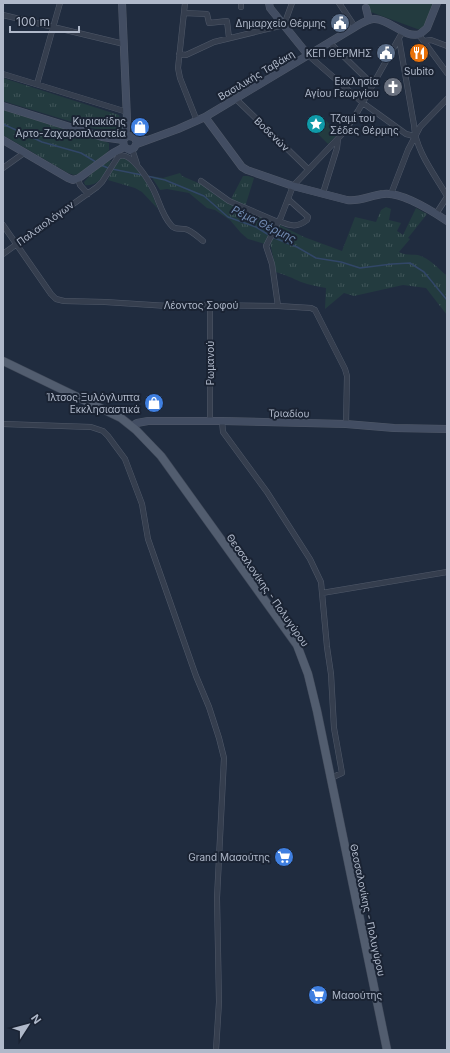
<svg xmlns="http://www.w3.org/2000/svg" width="450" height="1053" font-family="Inter,sans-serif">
<defs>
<pattern id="grass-tufts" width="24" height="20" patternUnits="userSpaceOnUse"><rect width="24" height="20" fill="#233b3f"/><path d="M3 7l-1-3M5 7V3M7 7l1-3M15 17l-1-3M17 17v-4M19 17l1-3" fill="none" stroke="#405559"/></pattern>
</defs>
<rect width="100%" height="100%" fill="#202c3f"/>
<path fill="url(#grass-tufts)" d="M3,78l116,37 3,13 -1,6 -3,2 -16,-5 -99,-30z
M3,110l106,33v7l-7,8 -24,16 -4,1 -6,-2 -65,-38z
M121,158h4c17,13 26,32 33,51l-16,-17 -7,-4 -27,-8 5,-11z
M109,161h2c-5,12 -12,26 -26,24l-1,-3 8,-9z
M180,173l2,3 21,9 12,10 14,8 14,-27h5l6,2 -10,32 32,13 -11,21 -17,-5 -7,-6 -11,-13 -15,-10 -8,-2 -18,-15 -22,-4 -7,1 -9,-14 12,2z
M386,207l5,2 -2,11 12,3 -4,8 6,4 13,-27 11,6 -19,24 2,1 -11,13c7,4 13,2 19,3 11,3 21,14 29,21v39l-21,-27 -23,-3 -49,11 -10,-3 -19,16 1,-21c-9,-2 -17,-3 -25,-6 -9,-4 -15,-7 -25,-10l-6,-30 10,-17 24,12 38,14 13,-34 21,5 5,-12z"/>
<path fill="#233b3f" d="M369,3h63v2l-7,20 -5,5 -52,-19 -1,-3z
M318,113l21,20 -11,11 -20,-20z"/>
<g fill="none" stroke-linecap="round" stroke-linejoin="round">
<path stroke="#324768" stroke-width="1.5" d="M3,124l39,18 39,11 15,9
M101,165l7,3
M112,169l30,6
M147,176l18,4 39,16 24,21 28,10 16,10 25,10 19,11 25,4 19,6 32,-4 18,-1 14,9 23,28"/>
<g stroke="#505969" stroke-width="6">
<path id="street" d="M185,3l-7,65 2,10 17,43
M241,3v4
M339,3l16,24
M184,13l23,1 2,9 18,-2 2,17
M3,15l121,29
M419,35l28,38
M399,39l15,86c1,25 21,50 33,71
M424,41l7,-1 16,6
M330,43l43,42
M179,54l7,1 28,-13 70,-17 8,-22
M308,55l55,48 43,31 8,2
M3,74l124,38
M37,84l23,-81
M236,99l72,70
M132,149l5,15
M3,168l21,-15
M78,179l2,6 8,9
M201,181l28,20 49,21
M323,193l14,-45 1,-9
M391,194l17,-44 12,-23 27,-28
M436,214l11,-17
M279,221c11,5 18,7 28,-1l1,-3 -20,-18
M3,225l48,69 5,5 8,2 41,1 63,4 30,-1 80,1 33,2 4,2 30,59 2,7 -1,48
M3,254l94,-67 5,-5 16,-25c11,-8 29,21 34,30 7,12 9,27 19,38 3,5 9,3 14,4 6,1 13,8 18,12
M278,306l-6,-42 -6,-18 15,-29 12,-31 52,-55 13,-20 45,-80
M210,421v-116
M222,421l1,11 44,60 43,67 11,23 6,65 4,27 3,54 8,45 -11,5
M3,424l88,3 12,4 5,5 17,23 17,45 6,35 48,137 13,31 10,31 5,20 -7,140 2,104 -3,48
M322,593l125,-21"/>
</g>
<g stroke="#505969" stroke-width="8">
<path id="secondary" d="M122,3l5,116 -2,18
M269,3l1,5 38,47
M366,8l3,12
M3,106l99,31 21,3
M205,117l37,50 5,3 46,16 54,14c13,2 24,-5 37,-6 18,-2 48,17 63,27
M135,138l2,5 -3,5 -4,2 -6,-3 -1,-7 4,-4c7,-1 11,5 18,4
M3,140l65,38 5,2 6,-2 34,-25 11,-6
M137,144l41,-15 27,-12 150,-90c5,-3 14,-9 20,-8 16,1 30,20 45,15l7,-6 10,-25
M132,426l5,-3 11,-2h74l124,3 48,4 53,1"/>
</g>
<g stroke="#3e4757" stroke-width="9">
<path id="primary" d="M3,361l118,57 15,12 25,26 136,189 11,29 9,37 70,339"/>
</g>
<use href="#street" stroke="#353e4e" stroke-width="5"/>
<use href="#secondary" stroke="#424d62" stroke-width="7"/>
<use href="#primary" stroke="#525d6f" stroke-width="8"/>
</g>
<defs>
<g id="civic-disc" transform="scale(1)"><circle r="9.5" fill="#5c6f8a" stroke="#1a2333"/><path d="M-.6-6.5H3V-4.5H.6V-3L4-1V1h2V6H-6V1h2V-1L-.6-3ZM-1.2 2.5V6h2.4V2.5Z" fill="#fff"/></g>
<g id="restaurant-disc" transform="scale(1)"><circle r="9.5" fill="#e8710a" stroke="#1a2333"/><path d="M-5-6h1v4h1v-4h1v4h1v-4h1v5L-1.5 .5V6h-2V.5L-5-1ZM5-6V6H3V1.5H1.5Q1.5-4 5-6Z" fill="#fff"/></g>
<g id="church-disc" transform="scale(1)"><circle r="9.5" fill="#6b7280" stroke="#1a2333"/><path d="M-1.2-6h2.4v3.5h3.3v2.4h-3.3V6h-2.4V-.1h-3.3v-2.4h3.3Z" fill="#fff"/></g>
<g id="sight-disc" transform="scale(1)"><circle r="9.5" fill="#0f9aa8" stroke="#1a2333"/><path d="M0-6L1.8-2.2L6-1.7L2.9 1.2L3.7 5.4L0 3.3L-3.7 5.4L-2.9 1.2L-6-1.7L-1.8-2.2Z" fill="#fff"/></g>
<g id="shop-disc" transform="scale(1)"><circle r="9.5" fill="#3f7fe0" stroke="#1a2333"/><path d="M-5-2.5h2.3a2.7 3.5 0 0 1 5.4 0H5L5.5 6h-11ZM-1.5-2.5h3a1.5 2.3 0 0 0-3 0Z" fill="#fff"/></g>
<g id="supermarket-disc" transform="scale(1)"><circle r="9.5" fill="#3f7fe0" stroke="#1a2333"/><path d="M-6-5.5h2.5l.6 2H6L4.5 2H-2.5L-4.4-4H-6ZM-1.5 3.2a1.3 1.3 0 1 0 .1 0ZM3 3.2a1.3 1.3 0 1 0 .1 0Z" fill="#fff"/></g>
</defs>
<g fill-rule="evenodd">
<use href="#civic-disc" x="340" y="23"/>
<use href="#civic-disc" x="386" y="53"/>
<use href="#restaurant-disc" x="419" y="53"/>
<use href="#church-disc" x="393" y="87"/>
<use href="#sight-disc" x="316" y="124"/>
<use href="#shop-disc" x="140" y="127"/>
<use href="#shop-disc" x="154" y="403"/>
<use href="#supermarket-disc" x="284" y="857"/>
<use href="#supermarket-disc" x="318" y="995"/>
</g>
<g text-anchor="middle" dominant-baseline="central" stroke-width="4" stroke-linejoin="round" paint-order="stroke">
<g font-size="10" fill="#b0b9ca" stroke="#1a2333" text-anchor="end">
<text x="326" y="23">Δημαρχείο Θέρμης</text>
<text x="372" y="53">ΚΕΠ ΘΕΡΜΗΣ</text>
<text x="419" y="71" text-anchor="middle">Subito</text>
<text x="379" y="81">Εκκλησία<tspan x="379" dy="12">Αγίου Γεωργίου</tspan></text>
<text x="330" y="118" text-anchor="start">Τζαμί του<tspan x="330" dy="12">Σέδες Θέρμης</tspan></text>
<text x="126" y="121">Κυριακίδης<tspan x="126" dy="12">Αρτο-Ζαχαροπλαστεία</tspan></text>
<text x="140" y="397">Ίλτσος Ξυλόγλυπτα<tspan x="140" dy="12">Εκκλησιαστικά</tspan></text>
<text x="270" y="857">Grand Μασούτης</text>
<text x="332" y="995" text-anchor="start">Μασούτης</text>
</g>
<g font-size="10" fill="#b0b9ca" stroke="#1a2333">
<text transform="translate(256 75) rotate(-31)">Βασιλικής Ταβάκη</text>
<text transform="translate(272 134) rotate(44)">Βοδενών</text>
<text transform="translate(45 223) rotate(-36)">Παλαιολόγων</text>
<text x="201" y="305">Λέοντος Σοφού</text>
<text transform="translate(210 363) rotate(-90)">Ρωμανού</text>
<text transform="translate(289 413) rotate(1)">Τριαδίου</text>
<text transform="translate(268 590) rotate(55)">Θεσσαλονίκης - Πολυγύρου</text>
<text transform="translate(368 910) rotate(78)">Θεσσαλονίκης - Πολυγύρου</text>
</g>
<g font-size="11" font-style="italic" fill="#748eb5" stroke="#1a2333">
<text transform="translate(264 224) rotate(26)">Ρέμα Θέρμης</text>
</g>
</g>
<rect width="450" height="1053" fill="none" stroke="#b0b9ca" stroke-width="8"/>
<g transform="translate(28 1025) rotate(54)" stroke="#1a2333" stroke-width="3" paint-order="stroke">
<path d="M0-3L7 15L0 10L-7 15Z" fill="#b0b9ca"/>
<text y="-6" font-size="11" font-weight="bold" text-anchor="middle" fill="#b0b9ca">N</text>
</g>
<path d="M10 26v6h69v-6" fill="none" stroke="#b0b9ca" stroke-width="2"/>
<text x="16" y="26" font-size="12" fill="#b0b9ca" stroke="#1a2333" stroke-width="3" paint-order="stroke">100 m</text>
</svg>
